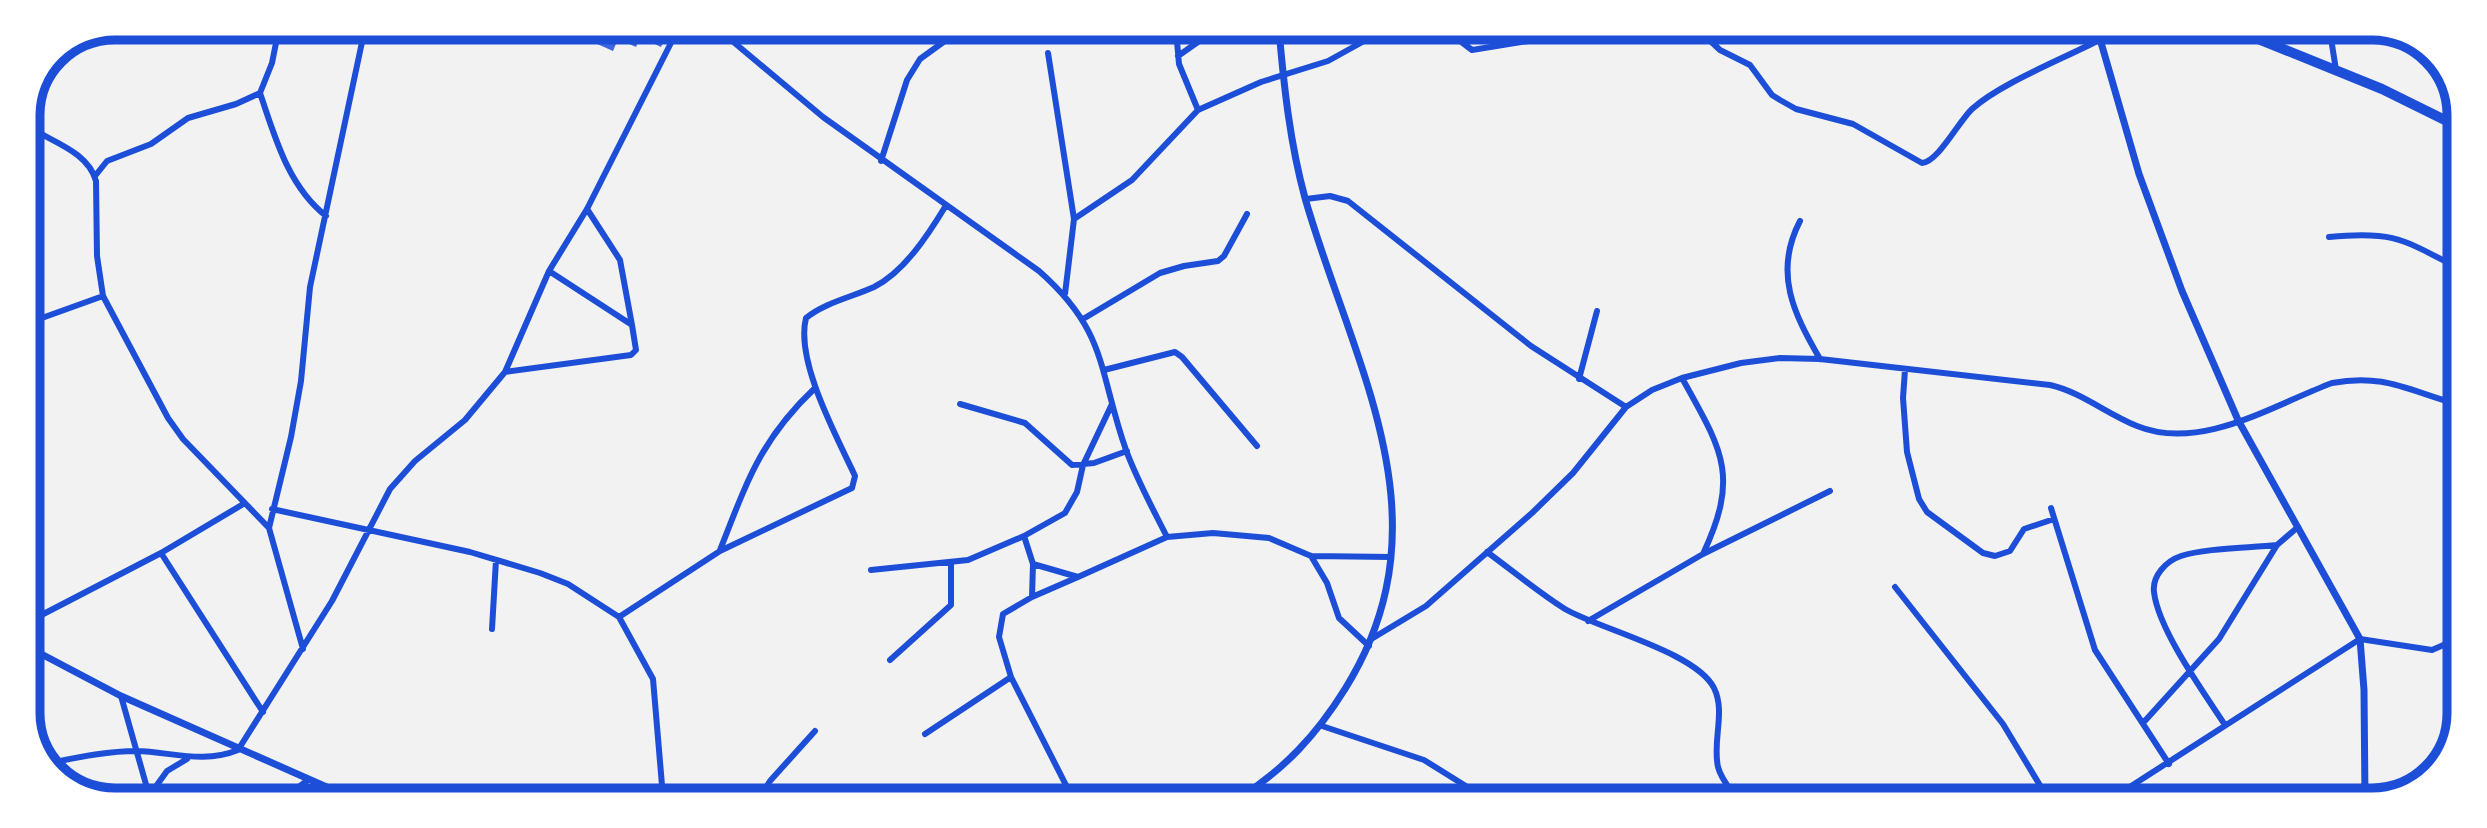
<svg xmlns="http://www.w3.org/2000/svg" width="2487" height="828" font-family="'Alegreya Sans',sans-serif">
<rect width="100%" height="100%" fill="#f2f2f2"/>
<path fill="#3d67dc" d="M580,29h76l11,5 -6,13 -21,-10 -4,10 -18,-8 -5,12 -36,-16z"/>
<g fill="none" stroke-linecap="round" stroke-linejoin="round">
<path stroke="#1d4ed8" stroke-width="6" d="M552,29l2,10
M718,29l105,88 216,154c69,61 59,99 87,179 11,30 27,59 41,87
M1176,30l3,34 19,46
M1447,31l25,19 118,-19
M2330,32l6,38
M1705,36l15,14 30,15 22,30 8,5 16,9 57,15 69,39c16,-1 37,-42 50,-54 29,-26 91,-50 127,-69
M1048,53l26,166
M1178,56l37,-26
M260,93c15,44 28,93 66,123
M28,126c23,16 60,25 68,55l1,75 6,40 65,122 15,21 86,89
M881,161l26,-81 13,-21 40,-29
M95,176l12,-15 44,-17 37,-26 48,-14 24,-11 12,-30 7,-35
M1306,199l24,-3 18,5 183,145 95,61
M587,209l33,51 12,65
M1800,221c-27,52 -6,93 20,138
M2329,237c65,-6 73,2 129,31
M1065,294l9,-75 58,-39 66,-70 63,-28 67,-21 56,-31
M1083,319l77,-46 24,-7 34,-5 6,-5 23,-42
M28,323l75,-27
M1104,370l71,-18 7,5 75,89
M1905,370l-2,28 4,54 12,47 8,13 56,41 12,3 15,-5 14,-22 30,-10
M505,372l126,-17 5,-5 -4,-25 -83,-54
M1682,378c40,72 58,97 21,176
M1579,379l18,-68
M960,404l65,19 47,42 22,-2 33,-12
M2051,508l44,142 74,114
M272,509l198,43 70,21 28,11 51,33 34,62 10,118
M1024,536l9,28 -1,33
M720,550c27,-68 40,-110 95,-162
M1487,552c26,19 51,40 78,57 34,20 131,43 149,79 12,24 -2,53 4,79 3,12 12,22 19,32
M161,553l102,159
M1311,556l16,27 12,35 30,28
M1033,564l45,13 89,-40 46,-4 56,5 42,18 80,1
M871,570l97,-10 56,-24 41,-23 12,-21 6,-27 29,-61
M1895,587l108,137 38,63 15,12
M619,617l101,-66 132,-63 3,-12c-18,-39 -60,-115 -49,-158 18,-15 46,-21 68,-31 30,-15 54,-52 71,-80
M1588,621l115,-67 127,-63
M28,622l133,-69 84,-50
M492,629l4,-69
M1373,638l53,-32 106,-93 41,-40 53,-66 26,-17 30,-12 59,-15 39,-5 40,1 230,26c31,7 57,29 87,41 64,26 136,-21 195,-43 52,-10 77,8 125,21
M303,649l-34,-121 22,-91 10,-56 9,-94 55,-259
M890,660l61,-55v-41
M1011,677l61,120
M121,696l28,99
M2143,723l76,-84 58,-94 21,-18
M2225,725c-21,-32 -67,-96 -71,-133 -2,-16 12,-31 27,-36 24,-8 69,-8 96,-11
M1322,726l102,34 61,38
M925,734l86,-57 -12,-40 4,-23 29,-17 46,-20
M45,764c30,-6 61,-13 92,-13 34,1 67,13 101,-1l94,-149 58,-112 25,-28 50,-41 40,-48 44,-101 38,-62 91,-180
M149,796l18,-25 20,-12
M287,796l21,-16
M760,797l10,-16 45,-50
M2039,799l2,-12
M2111,799l249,-160 72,11 23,-10"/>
<path stroke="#1d4ed8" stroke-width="7" d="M2098,32l41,142 43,117 56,129 122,219 4,51 1,110
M28,647l93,49 226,100
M1239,798c46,-29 78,-64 106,-109 106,-170 8,-323 -40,-491 -15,-55 -21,-111 -26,-168"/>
<path stroke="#1d4ed8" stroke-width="10" d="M2241,32l141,57 77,38"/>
</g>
<path d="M0 0H2487V828H0ZM115 40H2372A75 75 0 0 1 2447 115V713A75 75 0 0 1 2372 788H115A75 75 0 0 1 40 713V115A75 75 0 0 1 115 40Z" fill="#fff" fill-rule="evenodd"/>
<path fill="none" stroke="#1d4ed8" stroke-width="9" d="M115 40H2372A75 75 0 0 1 2447 115V713A75 75 0 0 1 2372 788H115A75 75 0 0 1 40 713V115A75 75 0 0 1 115 40Z"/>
</svg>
